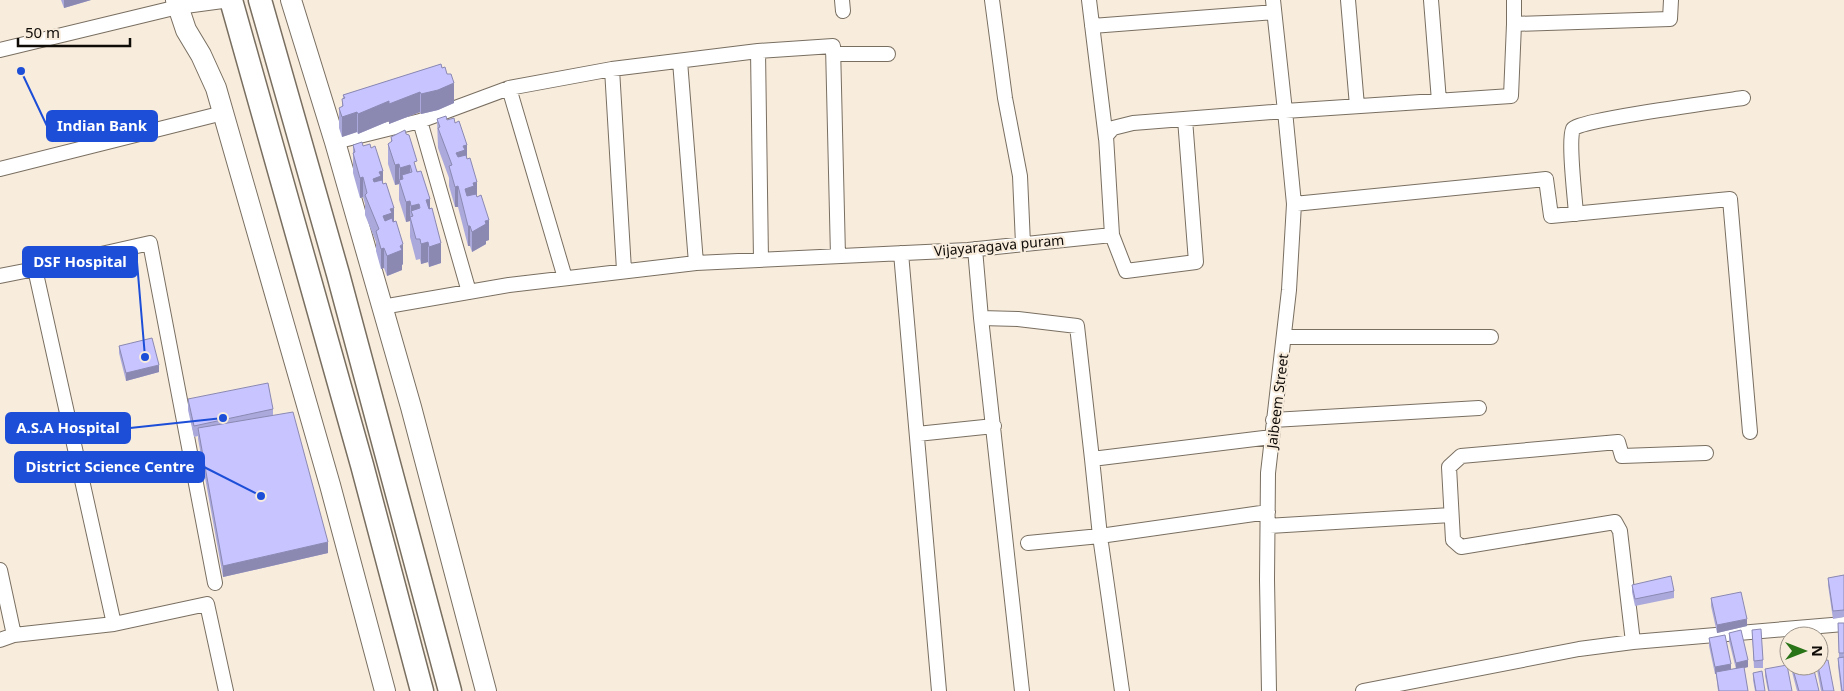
<svg xmlns="http://www.w3.org/2000/svg" width="1844" height="691" font-family="'Noto Sans',sans-serif">
<rect width="100%" height="100%" fill="#f8ecdd"/>
<g fill="none" stroke-linecap="round" stroke-linejoin="round">
<g stroke="#796f61" stroke-width="16">
<path id="minor" d="M842,0l1,11
M992,0l13,98 15,78 3,68
M1089,0l17,139
M1348,0l9,106
M1431,0l8,101
M1514,0v24
M1092,26l182,-14
M0,50l178,-43 52,-7
M833,54h55
M680,61l16,202 272,-13 144,-15 -6,-99 7,-8 20,-5 152,-12 -12,-111
M509,88l103,-19
M420,121l49,171
M335,142l85,-21 89,-33 56,190
M0,169l223,-56
M1294,204l252,-25 5,37 179,-17 20,233
M1576,214c-1,-16 -8,-73 -3,-85 5,-9 149,-28 170,-31
M1112,235l14,36 70,-9 -11,-143
M975,249l6,69 41,373
M901,253l38,438
M761,260l-3,-209 75,-5 5,210
M624,270l-12,-201 146,-18
M0,276l35,-7
M382,307l127,-22 187,-22
M981,318l37,1 59,7 15,133
M1284,337h207
M1273,420l206,-12
M917,434l77,-8
M1268,526l183,-11
M1028,543l72,-7 -8,-77 180,-22
M0,570l14,65
M114,624l-79,-355 115,-26 65,340
M0,640l14,-5 100,-11 93,-20 19,87
M1633,642l-13,-111 -5,-9 -154,25 -8,-7 -4,-73 12,-11 157,-14 4,14 84,-3
M1122,691l-22,-155 168,-24
M1269,691l-2,-111 1,-107 21,-183 5,-86 -9,-93 226,-15 3,-72 156,-5 1,-19
M1363,691l216,-42 54,-7 211,-18"/>
</g>
<g stroke="#796f61" stroke-width="22">
<path id="secondary" d="M176,0l10,30 15,25 15,33 114,397 55,206
M291,0l44,142 76,265 75,284"/>
</g>
<g stroke="#796f61" stroke-width="25">
<path id="trunk" d="M231,0l131,465 60,226
M260,0l78,274 112,417"/>
</g>
<use href="#minor" stroke="#fff" stroke-width="14"/>
<use href="#secondary" stroke="#fff" stroke-width="20"/>
<use href="#trunk" stroke="#fff" stroke-width="22"/>
</g>
<path fill="#aba9db" d="M61,0h30l-27,8z
M441,64l13,39 -16,7 -17,4 -1,-2 -31,12v-3l-31,13 -1,-2 -15,5 -3,-9v-20l3,-1v-8h1v-4z
M437,119l10,1 8,3 12,22v14l22,81 -3,1v3l-14,8 -2,-6h-2l-10,-39h-3l-6,-21v-8l-11,-30z
M391,137l26,33 13,38 11,55 -12,4 -1,-5 -7,2 -1,-5 -4,1 -6,-23v-16l-4,1 -7,-22v-16l-4,1 -7,-21v-20l3,-2z
M353,145l18,3 12,23v13l11,38 9,42 -1,1v5l-15,6 -3,-8 -3,1 -5,-18v-9l-11,-27v-11l-2,-7 -3,1 -7,-25z
M119,346l40,26 -33,9 -7,-28z
M188,399l85,10v7l55,137 -105,24 -25,-138v-3l-4,1 -6,-27z
M1844,575v42l-11,2 -5,-34v-7z
M1632,585l42,6v7l-39,8 -3,-14z
M1711,598l36,28 -30,7 -6,-27z
M1838,623h6v68h-3l-3,-25v-8h1z
M1752,630l11,30v8h-9z
M1729,633l19,34 -4,1 4,23h-30l-2,-17h-1l-6,-28v-8l22,32 5,-1 -7,-28z
M1792,666l27,25h-22l-5,-19z
M1817,666h2l15,25h-13l-4,-21z
M1765,669l27,22h-24l-3,-15z
M1753,673l12,18h-10l-2,-11z"/>
<path fill="#8b89b2" d="M64,0h27l-27,8z
M454,83v20l-16,7 -17,4v-20z
M420,92v20l-31,12v-20z
M389,101v20l-31,13v-20z
M357,112v20l-15,5v-20z
M467,145v20l-11,8v-20l7,-7z
M399,164v20l-4,1v-20z
M410,165v20l-7,-6 -1,-4v13l-2,-6v-14z
M383,171v20l-10,8v-20l6,-7z
M363,177v20l-3,1v-20z
M477,182v20l-12,7v-20l8,-6z
M458,186v21h-3v-20z
M430,199v20l-4,-19z
M410,201v20l-4,1v-20z
M419,204v20l-6,-8 -2,-5v-5z
M394,208v20l-11,8v-20l7,-7z
M489,220v20l-3,1v3l-14,8v-20l13,-11z
M468,226h2v20h-2z
M428,242v20l-7,2v-20z
M441,243v20l-12,4v-20z
M403,244v20l-1,1v5l-15,6v-20z
M384,248v20l-3,1v-20z
M159,365v7l-33,9v-8z
M328,542v11l-105,24v-11z
M1747,619v7l-30,7v-8z
M1748,660v7l-12,3v-7z
M1731,664v7l-16,3v-7z"/>
<path fill="#c7c4ff" stroke="#8b89b2" d="M441,64l1,4 3,-1 2,7h4l3,9 -16,7 -17,4 -1,-2 -31,12v-3l-31,13 -1,-2 -15,5 -3,-9 4,-2 -1,-7 3,-1 -2,-3z
M446,116l1,4 7,-2 1,5 4,-2 8,24 -4,1 2,4 -9,3 2,4 8,-2 1,4 3,-1 7,24 -4,1 1,3 -9,3 2,7 9,-2 1,3 4,-2 8,25 -4,1 1,3 -14,8 -2,-6h-2l-10,-40 -3,1 -6,-21 3,-1 -14,-37 2,-1 -3,-8z
M405,130l1,4 3,1 8,26 -3,1 3,10 4,-1 9,28 -4,1 3,9 3,-1 9,35 -12,4 -1,-5 -7,2 -1,-5h-4l-6,-22 3,-1 -2,-5 9,-3 -1,-4 -8,2 -1,-5 -4,1 -7,-22 4,-1 -1,-4 10,-3 -2,-7 -10,3 -1,-4 -4,1 -7,-21 4,-3 -1,-4z
M362,142l1,4 7,-2 1,4 4,-2 8,25 -4,1 2,4 -8,3 1,3 8,-2 1,4 3,-1 8,25 -4,1 2,4 -9,3 2,5 7,-3 1,4 3,-1 7,23 -3,2 2,4 -15,6 -3,-8 -3,1 -5,-18 3,-2 -14,-34 2,-2 -4,-16 -3,1 -7,-25 2,-1 -2,-7z
M152,338l7,27 -33,8 -7,-27z
M268,383l5,26 -79,17 -6,-27z
M293,412l35,130 -105,24 -25,-138z
M1844,575v35l-11,1 -5,-33z
M1671,576l3,15 -39,8 -3,-14z
M1741,592l6,27 -30,6 -6,-27z
M1838,623h6v30h-5z
M1761,629l2,31 -9,1 -2,-31z
M1741,630l7,30 -12,3 -7,-30z
M1725,635l6,29 -16,3 -6,-29z
M1844,657v34h-2l-4,-33z
M1828,660l6,31h-11l-5,-25h1v-4z
M1787,665l5,26h-23l-4,-22z
M1792,666h21l6,25h-20z
M1744,667l4,24h-29l-3,-19z
M1762,671l3,20h-9l-3,-18z"/>
<g text-anchor="middle" dominant-baseline="central" stroke-width="4.5" stroke-linejoin="round" paint-order="stroke">
<g font-size="14" fill="#0f0b07" stroke="#f8ecdd">
<text transform="translate(999 245) rotate(-5)">Vijayaragava puram</text>
<text transform="translate(1277 401) rotate(-83)">Jaibeem Street</text>
</g>
</g>
<path fill="none" stroke="#1d4ed8" stroke-width="2" d="M21 71L47 126M145 357L137 262M223 418L130 428M261 496L204 467"/>
<g fill="#1d4ed8" stroke="#f8ecdd" stroke-width="2">
<circle cx="21" cy="71" r="5"/>
<circle cx="145" cy="357" r="5"/>
<circle cx="223" cy="418" r="5"/>
<circle cx="261" cy="496" r="5"/>
</g>
<g fill="#1d4ed8" stroke="#1d4ed8" stroke-width="2">
<rect x="47" y="111" width="110" height="30" rx="5"/>
<rect x="23" y="247" width="114" height="30" rx="5"/>
<rect x="6" y="413" width="124" height="30" rx="5"/>
<rect x="15" y="452" width="189" height="30" rx="5"/>
</g>
<g font-size="15" text-anchor="middle" font-weight="bold" fill="#fff">
<text x="102" y="131">Indian Bank</text>
<text x="80" y="267">DSF Hospital</text>
<text x="68" y="433">A.S.A Hospital</text>
<text x="110" y="472">District Science Centre</text>
</g>
<g transform="translate(1804 651) rotate(90)"><circle r="24" fill="#f8ecdd" stroke="#9b9287"/>
<path d="M0-4L9 19L0 12L-9 19Z" fill="#2a7418"/>
<text y="-8" font-size="14" font-weight="bold" text-anchor="middle" fill="#0f0b07">N</text>
</g>
<path d="M18 38v8h112v-8" fill="none" stroke="#0f0b07" stroke-width="2.5"/>
<text x="25" y="38" font-size="15" fill="#0f0b07" stroke="#f8ecdd" stroke-width="4" paint-order="stroke">50 m</text>
</svg>
